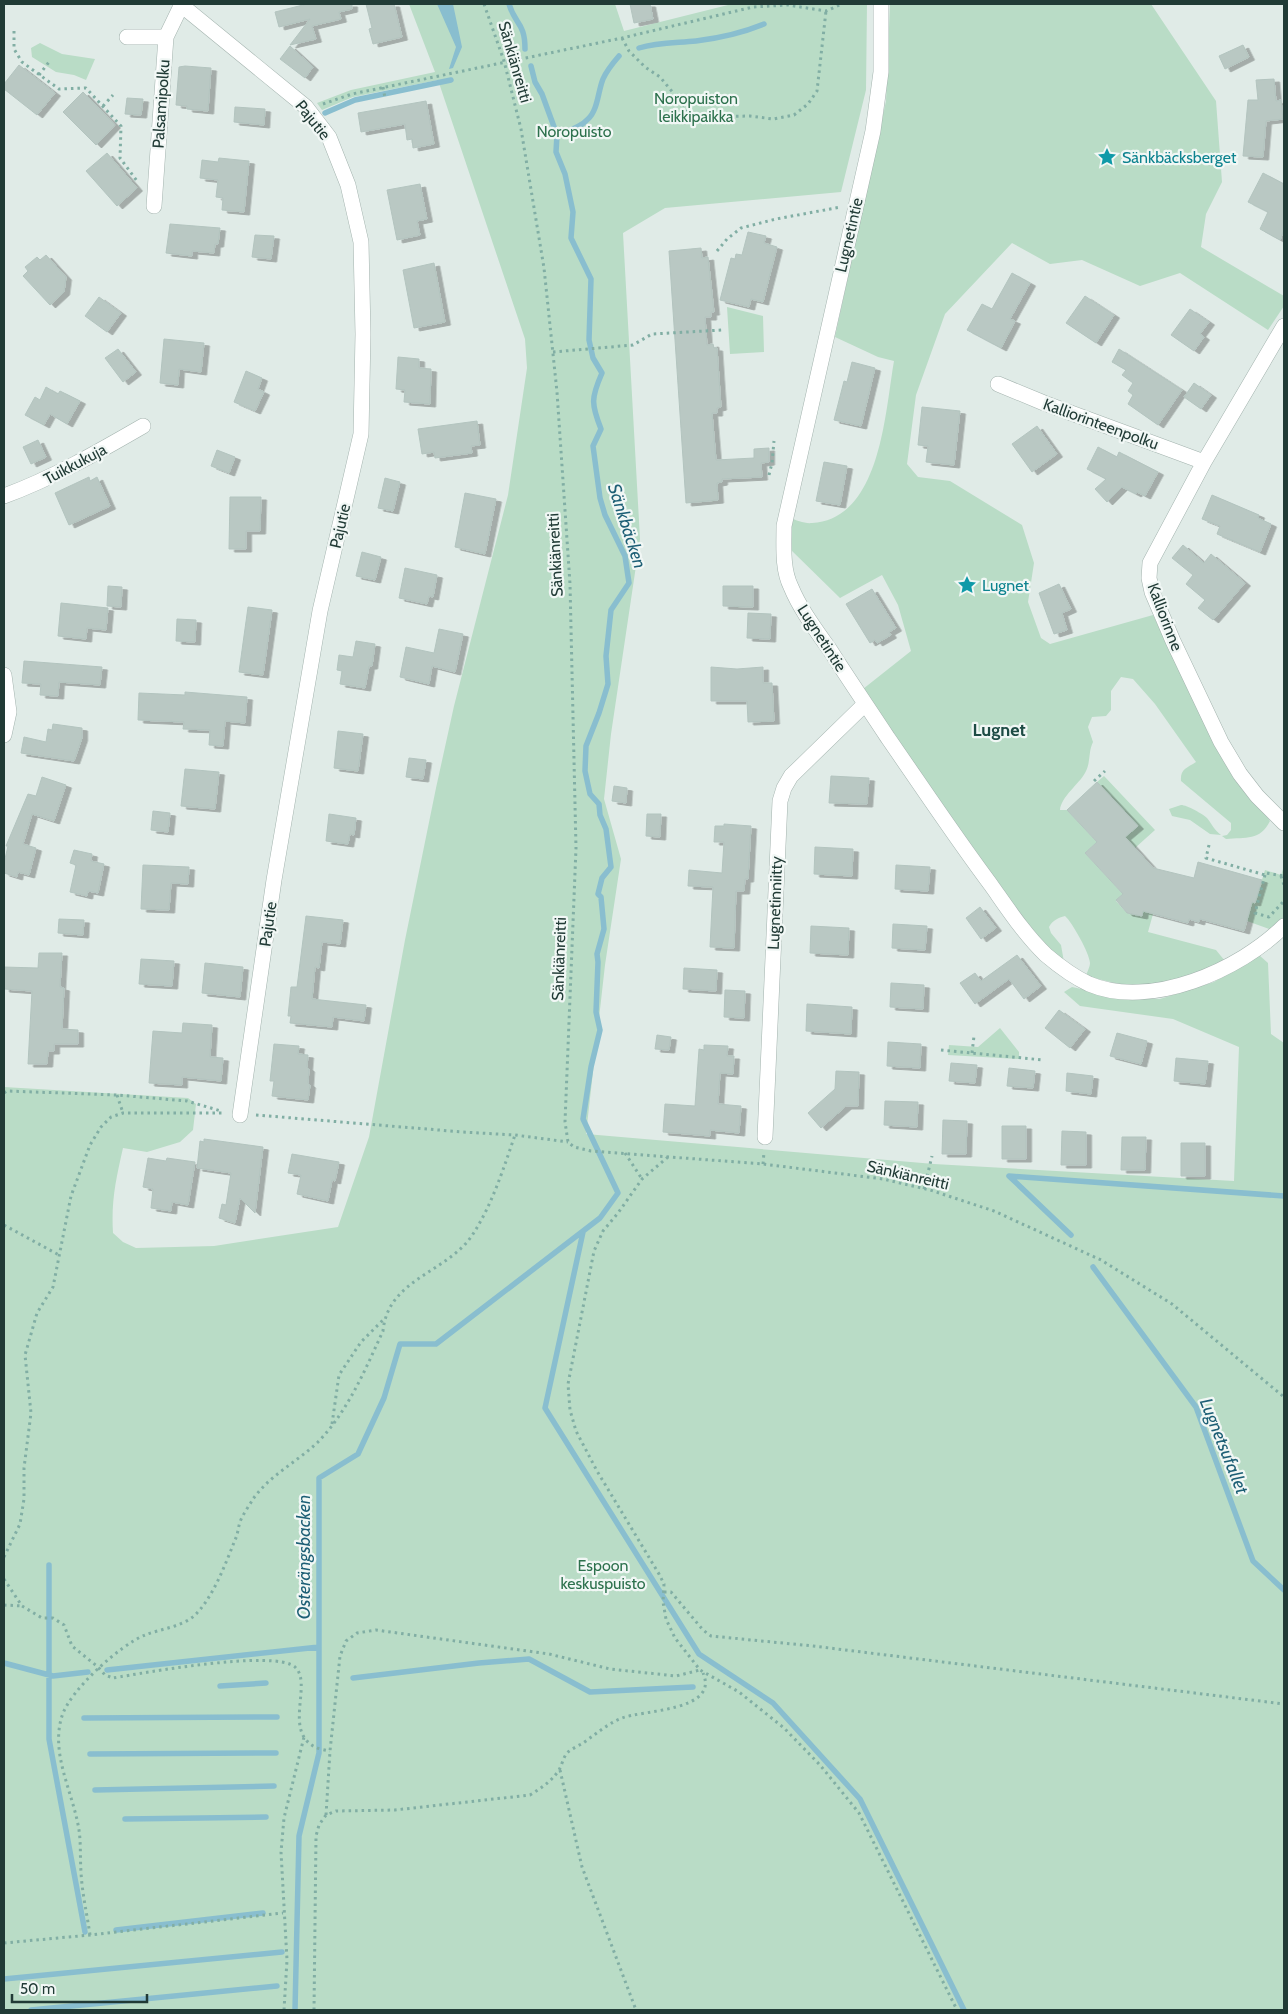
<svg xmlns="http://www.w3.org/2000/svg" width="1288" height="2014" font-family="Cabin,sans-serif">
<defs>
<filter id="shadow"><feDropShadow dx="5.5" dy="3" stdDeviation="0" flood-color="#0004"/></filter>
</defs>
<rect width="100%" height="100%" fill="#e0ebe7"/>
<path fill="#b9dcc6" d="M409,4h206l9,27 108,-27h135l-1,86 -25,102 -176,16 -42,25 17,306 -29,195 -7,65 17,60 -16,106 -19,169 348,30 300,17 5,-134 -66,-28 -93,-13 -16,-14 8,-5 52,11 36,1 54,-17 45,-27 9,8 3,71 13,9v967h-1280v-923l184,11 8,6 -3,26 -13,12 -33,10 -24,-4c-7,31 -12,53 -10,85l10,9 13,6 78,-2 124,-19 31,-90 36,-197 31,-152 18,-82 54,-211 19,-127 -2,-29 -87,-259 -85,17 -31,13 -5,-7 34,-13 84,-18z
M890,4h261l65,97 6,81 -16,32 -5,33 83,49v10l-16,24 -88,-57 -40,13 -58,-26 -32,4 -38,-21 -67,71 -29,81 -9,69 11,13 32,4 72,44 12,38 -6,39 13,36 9,6 103,-29 61,128 56,78c-10,20 -24,16 -44,18l-4,-3 5,-1 4,-5v-7l-50,-42c-1,-12 6,-13 15,-19l-41,-58 -22,-25 -12,-2 -10,14v19l-5,6 -14,1 -4,10 5,15c-5,10 -2,21 -8,31 -6,11 -24,24 -25,37h7l30,32 -12,11 38,41 -7,7 11,12 14,3 2,-5 10,3 -5,18 68,18 9,11c-30,15 -64,25 -97,24 -13,-1 -28,-6 -42,-9 1,-4 4,-9 4,-13 0,-9 -18,-41 -25,-47 -7,2 -12,4 -16,11l2,6 10,12 3,17 -31,-30 -148,-208 -22,-35 48,-38 -13,-46 -16,-30 -42,23 -50,-49v-31c6,2 15,6 22,5 69,-4 73,-111 82,-162l-16,-4 -43,-20 51,-236z
M40,43l22,11 33,5 -9,21 -12,-5 -18,-3 -24,-15 -1,-9z
M727,307l36,9 1,36 -34,2z
M1104,776l51,54 -20,18 -10,-11 12,-11 -40,-44z
M1181,805c6,0 22,9 26,13 5,6 7,12 14,17l-11,-1 -20,-14 -18,-4 -3,-7z
M1284,866v51l-12,13 -25,-9 5,-19h3l10,-32 16,5z
M1000,1028l19,24v7l-71,-4 1,-10 29,2z"/>
<path fill="#89becf" d="M437,4h16l9,43 -9,21 -4,1 7,-22z"/>
<g fill="none" stroke-linecap="round" stroke-linejoin="round">
<path stroke="#89becf" stroke-width="5.5" d="M509,4c6,21 16,18 16,45
M639,48c19,-6 38,-5 57,-7 24,-3 46,-8 68,-17
M325,113l30,-13 96,-20
M557,135c10,-4 23,-7 31,-16 10,-9 10,-28 15,-40 4,-9 9,-15 16,-23
M583,1232l-38,176 154,246 74,49 87,96 104,211
M1071,1235l-62,-59 275,20
M1093,1267l103,140 57,154 31,29
M49,1565v174l36,193
M4,1663l49,13 35,-4
M107,1670l212,-23
M353,1678l126,-15 50,-4 61,33 103,-5
M220,1686l46,-3
M84,1718l193,-1
M90,1754l186,-1
M95,1790l179,-4
M125,1819l141,-2
M116,1930l147,-17
M4,1979l278,-27
M31,2010l246,-24
M295,2010l4,-174 20,-83v-275l39,-24 26,-56 16,-54h36l164,-126 18,-25 -35,-74 8,-52 9,-37 -4,-18 2,-50 -1,-8 7,-25 -3,-32 -3,-3 4,-16 9,-11 -5,-38 -6,-14 -1,-11 -9,-10 -5,-23 1,-25 13,-33 9,-29 -2,-28 5,-46 18,-27 -4,-27 -20,-41 -5,-17 -7,-52 8,-17c-10,-25 -10,-31 1,-56l-9,-15 -4,-18 2,-61 -20,-41 2,-26 -8,-38 -9,-22 1,-17 -15,-41 -7,-12 -4,-16"/>
</g>
<path fill="#b9c8c3" stroke="#b3c4bf" filter="url(#shadow)" d="M307,4h45v5l-13,3 2,7 -29,7 4,13 -26,6 20,-26 -31,8 -4,-15z
M366,4h28l8,33 -29,7 -4,-15 3,-1z
M630,4h20l3,15 -19,4z
M1243,45l6,12 -24,12 -6,-13z
M290,46l23,21 -8,11 -25,-19z
M19,65l36,28 -18,22 -33,-26v-5z
M185,66l26,2 -3,43 -21,-2v-3l-11,-1 3,-38z
M1274,79l2,22 5,-1 2,19 -17,2 -3,36 -20,-1 5,-56h10l-2,-20z
M83,92l32,33 -19,20 -33,-33z
M127,98l16,1 -2,16 -16,-1z
M426,101l8,43 -21,4 -1,-9 -5,1 -2,-16 -44,8 -3,-19z
M235,107l30,2 -1,16 -30,-3z
M107,153l30,35 -20,18 -31,-35z
M219,158l30,3 -5,51 -22,-2 1,-12 -7,-1 2,-17 -18,-2 2,-18 16,2z
M1263,173l21,11v46l-4,10 -20,-11 8,-17 -20,-10z
M420,184l7,35 -10,2 3,14 -23,5 -10,-50z
M170,224l50,4 -2,16h-3l-1,9 -22,-2v5l-26,-3z
M748,232l18,4 -2,7 13,4 -14,55 -12,-3 -2,8 -29,-7 11,-42 4,1 1,-5 6,1z
M255,235l19,1 -3,23 -19,-2z
M701,248l1,10 6,-1 6,55h-3v5h-6l2,28 6,-1 1,4h3l2,30 2,29 -4,1v5h-5l4,47 38,-2v-9l15,-1v14l-8,1 1,14 -40,2v3l-5,1 1,17 -32,3 -17,-252z
M46,255l20,22 -2,15 -14,13 -27,-29 5,-5 -3,-4 12,-10 3,3z
M434,263l11,59 -31,6 -11,-58z
M1012,273l18,10 -20,36 5,2 -14,27 -34,-18 15,-26 10,5z
M1085,296l29,19 -18,28 -30,-20z
M99,297l22,16 -14,19 -22,-16z
M1190,309l19,13 -9,12 4,3 -10,14 -23,-16z
M164,339l40,4 -3,29 -22,-3 -1,16 -18,-2z
M118,349l18,23 -13,10 -18,-24z
M1119,349l63,41 -24,35 -30,-21 5,-9 -5,-4 5,-8 -11,-8 4,-5 -14,-8z
M398,357l21,2v9l12,1 -1,35 -26,-2 1,-12 -9,-1z
M852,362l23,6 -14,58 -27,-6 10,-39 3,1z
M246,371l16,7 -4,11 6,3 -9,19 -21,-9z
M1194,383l17,12 -10,14 -17,-12z
M46,387l12,7 2,-3 20,10 -13,23 -17,-10 -6,11 -19,-10 10,-18 5,3z
M922,407l38,4 -6,54 -28,-3 2,-16 -10,-1z
M477,421l3,24 -9,1 1,7 -37,5 -1,-6 -12,2 -4,-25z
M1037,426l20,28 -25,18 -20,-28z
M38,440l8,17 -15,7 -8,-17z
M1098,447l19,10 2,-5 39,20 -13,24 -8,-4 -1,2 -14,-7 -15,15 -12,-13 11,-10 -19,-10z
M217,450l18,7 -6,16 -18,-7z
M824,462l23,4 -7,39 -24,-4z
M89,477l1,4 7,-4 13,29 -41,19 -14,-32z
M385,478l15,4 -7,29 -15,-3z
M465,493l31,6 -11,55 -30,-7z
M1212,495l47,20 -1,3 13,6 -11,28 -43,-18 3,-8 -18,-7z
M230,497h31l-1,34h-14v18h-17z
M1183,545l21,18 7,-9 34,29 -32,37 -15,-12 7,-8 -19,-16 7,-9 -21,-17z
M362,552l19,5 -6,23 -19,-4z
M405,568l32,7 -4,22 -4,-1 -2,8 -28,-6z
M1059,584l12,25 -9,4 5,17 -13,4 -15,-41z
M108,586l14,1 -1,20 -14,-1z
M723,586h30v21l-30,-1z
M872,589l24,39 -7,4 2,3 -14,8 -2,-3 -5,3 -24,-39z
M61,603l47,5 -2,22 -19,-2 -1,11 -28,-3z
M248,607l24,3 -9,65 -24,-3z
M748,613l23,1 -1,25 -23,-1z
M177,619l19,1 -1,22 -19,-1z
M439,629l24,5 -8,38 -23,-6 -3,18 -29,-7 6,-30 28,6z
M356,641l19,3 -3,22h-3l-4,22 -25,-4 2,-13 -5,-1 2,-15 14,2z
M24,661l78,6 -2,18 -41,-3 -1,14 -18,-1 1,-11 -19,-1z
M711,667l26,2 26,-2v16h9l2,38 -26,1 -1,-21h-36z
M185,692l62,5 -2,26 -20,-2 -2,25 -14,-1 1,-15 -27,-1 1,-7 -46,-2 1,-27 46,2z
M53,724l29,4v10l-8,23 -53,-8 3,-16 22,5 2,-13 4,1z
M338,731l25,3 -5,37 -24,-3z
M409,758l17,2 -3,19 -17,-2z
M185,769l34,3 -4,37 -34,-3z
M831,776l38,2 -2,26 -38,-1z
M42,777l24,8 -12,36 -22,-7 -9,30 13,4 -7,27 -11,-3 -1,5 -13,-4v-10l4,-17h-2l22,-52 8,2z
M1097,782l41,44 -13,11 28,31 41,10 4,-16 64,18 -7,23 -3,-1 -8,29 -44,-12 -1,3 -10,-3 -1,4 -45,-12 -1,5 -15,-3 -11,-13 7,-6 -38,-41 12,-11 -30,-32z
M614,786l13,2 -1,15 -14,-2z
M153,811l17,2 -2,19 -17,-2z
M329,814l27,4 -2,17 -4,-1 -2,10 -22,-3z
M647,814h14l-1,23 -14,-1z
M724,824l27,2 -3,53h-3l-1,12h-8l-2,57 -24,-1 3,-60 -25,-1 1,-16 33,3 2,-31h-10l1,-16h9z
M815,847l38,2 -1,27 -38,-2z
M74,850l18,4 -1,7 13,3 -6,29 -10,-2 -1,5 -17,-4 6,-27 -6,-2z
M143,865l46,2 -1,17 -17,-1 -2,27 -28,-1z
M896,865l34,2 -2,24 -33,-2z
M980,907l16,21 -15,11 -15,-21z
M306,916l37,4 -3,24 -18,-2 -3,26 -4,-1 -3,32 54,6 -2,16 -31,-4 -1,10 -42,-4 1,-7h-3l3,-29h6z
M59,919l25,1 -1,15 -25,-2z
M893,924l34,2 -2,24 -33,-2z
M811,926l38,2 -1,27 -38,-2z
M39,953h23l-2,34 4,1 -2,41 16,1v14h-24v7h-6l-1,13h-19l4,-73 -28,-2v-22l34,1z
M1017,955l24,31 -17,13 -15,-20 -34,25 -15,-21 15,-10 6,8z
M141,959l33,2 -2,25 -33,-2z
M205,963l38,4 -3,30 -38,-4z
M684,968l33,2 -1,21 -33,-2z
M891,983l33,2 -1,24 -33,-2z
M725,990l20,1 -1,27 -20,-1z
M807,1004l45,3 -1,27 -45,-3z
M1059,1010l26,19 -15,19 -25,-20z
M183,1023l29,2 -2,32 13,1 -2,23 -39,-4v8l-33,-2 4,-52 29,2z
M1117,1033l30,8 -6,23 -31,-8z
M657,1035l14,2 -2,13 -14,-1z
M888,1042l33,2 -1,24 -33,-2z
M274,1044l25,2 -1,8 10,1 -1,12 2,2 -1,14 2,2 -2,15 -36,-4 2,-15h-4z
M704,1045l24,1 -1,10h7l-1,18 -13,-1 -2,31 23,2 -2,27 -29,-3v6l-47,-4 2,-28 30,2 4,-57 5,1z
M1176,1058l32,3 -3,23 -31,-3z
M951,1063l26,2 -2,18 -26,-2z
M1009,1068l26,3 -2,17 -26,-2z
M836,1071l23,1 -1,34h-12l-25,22 -13,-15 27,-24z
M1067,1073l26,3 -2,18 -25,-3z
M885,1101l33,1 -1,25 -33,-2z
M943,1120l24,1 -1,33h-24z
M1002,1126h24v33h-24z
M1062,1131l24,1v33h-25z
M1122,1137h24l-1,33h-24z
M204,1139l59,8 -8,66 -15,-15 -5,25 -16,-5 3,-14 4,1 5,-32 -34,-5 3,-27 4,1z
M1181,1143h24v33h-24z
M292,1154l47,8 -4,19 -3,-1 -4,21 -31,-7 4,-19 -13,-2z
M148,1158l18,3 1,-3 28,4 -7,43 -16,-3 -1,9 -20,-3 2,-19 -10,-2z"/>
<g fill="none" stroke-linecap="round" stroke-linejoin="round">
<g stroke="#a3b3ae" stroke-width="16">
<path id="minor" d="M180,4l126,103 23,30 19,48 13,57 2,92 -2,100 -41,177 -46,269 -34,235
M881,4v68l-8,59 -89,395c0,20 -2,43 7,61 9,22 25,43 39,63 19,30 39,59 58,88 34,49 67,99 103,147 17,24 34,50 55,70 13,11 28,22 43,29 61,26 151,-14 195,-58
M127,37h39
M154,206l12,-169 15,-31
M1284,326l-80,136 -54,101 -1,15 3,14 21,49 48,101 19,32 17,22 27,27
M998,384l46,19 160,59
M4,496c49,-18 94,-44 139,-70
M4,675l5,37 -5,23
M765,1137l15,-336 4,-13 7,-12 74,-72"/>
</g>
<path stroke="#81aea4" stroke-width="3" stroke-dasharray="2.5 4" stroke-linecap="butt" d="M484,4l20,57 17,68 23,139 13,124 13,192 6,264 -11,274 3,20 6,5 17,4 172,13 120,15 47,11 64,21 107,49 71,44 112,93
M14,31v18l8,13 37,27 27,-1 35,38 -1,32 17,23
M622,38l7,13 16,16 15,10 30,36 6,4 54,-1 23,3 21,-4 14,-11 9,-13 9,-80
M39,75l10,-13
M383,87l2,11
M323,104l29,-10 270,-56 131,-31 35,-2 38,6 16,-7
M103,106l10,-11
M717,251l10,-12 14,-11 35,-9 65,-12
M553,352l80,-7 19,-11 70,-4
M769,475l3,-12 2,-22
M1094,781l11,-10
M1209,845l-3,13 59,17 1,-2 18,3
M1265,875l-10,38 14,4 15,-16
M1281,876l3,9
M941,1050l102,10
M972,1053l2,-17
M4,1093l3,-2 110,4 70,6 34,10
M117,1095l6,18
M256,1115l207,17 52,3 53,7
M625,1153l17,26
M668,1157l-26,22 -24,34 -15,18 -9,20 -26,133 2,26 6,21 21,40 62,103 5,10 -1,18 3,17 9,19 25,32 39,22 45,36 36,37 39,48 98,197
M763,1164l1,-12
M924,1189l8,-33
M4,1225l55,30
M332,1424l7,-49 22,-33 23,-23
M4,1557l16,-33 4,-25v-31l7,-55 -6,-58 12,-42 16,-26 18,-91 19,-51 11,-18 10,-10 12,-4h102
M4,1579l18,27 20,12h11l11,7 8,21 26,21 7,8 8,3c30,-5 162,-29 182,-11 18,16 -12,64 20,80 4,2 10,3 15,4
M664,1592h7l32,38 8,6 102,10 471,58
M4,1605l18,1
M560,1770l22,97 54,143
M326,1815l4,-64 10,-95 6,-15 11,-8 19,-3 173,24 61,15 66,7 24,-6
M90,1935c-3,-21 -8,-42 -9,-63 -1,-14 0,-28 -2,-42 -6,-38 -29,-76 -17,-114 8,-26 58,-71 83,-81 15,-6 36,-8 49,-19 19,-18 31,-51 41,-76 3,-6 3,-12 5,-18 3,-8 9,-16 13,-23 17,-24 44,-37 65,-57 30,-31 47,-72 65,-111 5,-53 65,-58 90,-97 19,-29 31,-67 42,-99
M4,1943l86,-8 193,-22
M284,2010l3,-50 -6,-108 3,-34 20,-81
M314,2010l2,-174 3,-11 7,-10 10,-4 59,-1 135,-15c11,-7 21,-13 29,-25 3,-5 4,-12 8,-17 4,-4 11,-7 16,-10 13,-9 24,-19 39,-25 21,-8 98,-7 81,-45"/>
<use href="#minor" stroke="#fff" stroke-width="15"/>
</g>
<defs>
<g id="sight-bare" transform="scale(1.5)"><path d="M0-6L1.8-2.2L6-1.7L2.9 1.2L3.7 5.4L0 3.3L-3.7 5.4L-2.9 1.2L-6-1.7L-1.8-2.2Z" fill="#0f9aa8" stroke="#f1f7f5" stroke-width="2.5" paint-order="stroke"/></g>
</defs>
<g fill-rule="evenodd">
<use href="#sight-bare" x="1107" y="157"/>
<use href="#sight-bare" x="967" y="585"/>
</g>
<g text-anchor="middle" dominant-baseline="central" stroke-width="4.5" stroke-linejoin="round" paint-order="stroke">
<g font-size="16" fill="#213b36" stroke="#f1f7f5">
<text transform="translate(515 62) rotate(74)">Sänkiänreitti</text>
<text transform="translate(161 104) rotate(-86)">Palsamipolku</text>
<text transform="translate(313 120) rotate(51)">Pajutie</text>
<text transform="translate(849 235) rotate(-77)">Lugnetintie</text>
<text transform="translate(1101 424) rotate(20)">Kalliorinteenpolku</text>
<text transform="translate(75 464) rotate(-28)">Tuikkukuja</text>
<text transform="translate(340 526) rotate(-77)">Pajutie</text>
<text transform="translate(555 555) rotate(-93)">Sänkiänreitti</text>
<text transform="translate(1165 617) rotate(69)">Kalliorinne</text>
<text transform="translate(822 638) rotate(57)">Lugnetintie</text>
<text transform="translate(775 903) rotate(-88)">Lugnetinniitty</text>
<text transform="translate(268 924) rotate(-82)">Pajutie</text>
<text transform="translate(559 959) rotate(-88)">Sänkiänreitti</text>
<text transform="translate(908 1175) rotate(13)">Sänkiänreitti</text>
</g>
<g font-size="16" fill="#2d714d" stroke="#f1f7f5">
<text x="696" y="98">Noropuiston<tspan x="696" dy="18">leikkipaikka</tspan></text>
<text x="574" y="131">Noropuisto</text>
<text x="603" y="1565">Espoon<tspan x="603" dy="18">keskuspuisto</tspan></text>
</g>
<g font-size="16" fill="#0d838f" stroke="#f1f7f5" text-anchor="start">
<text x="1122" y="157">Sänkbäcksberget</text>
<text x="982" y="585">Lugnet</text>
</g>
<g font-size="18" font-style="italic" fill="#1d5f75" stroke="#f1f7f5">
<text transform="translate(627 526) rotate(72)">Sänkbäcken</text>
<text transform="translate(1224 1446) rotate(68)">Lugnetsufallet</text>
<text transform="translate(304 1557) rotate(-90)">Osterängsbacken</text>
</g>
<g font-size="18" font-weight="bold" fill="#1e4c45" stroke="#f1f7f5">
<text x="999" y="730">Lugnet</text>
</g>
</g>
<rect width="1288" height="2014" fill="none" stroke="#213b36" stroke-width="10"/>
<path d="M12 1994v8h135v-8" fill="none" stroke="#213b36" stroke-width="2.5"/>
<text x="20" y="1994" font-size="15" fill="#213b36" stroke="#f1f7f5" stroke-width="4" paint-order="stroke">50 m</text>
</svg>
